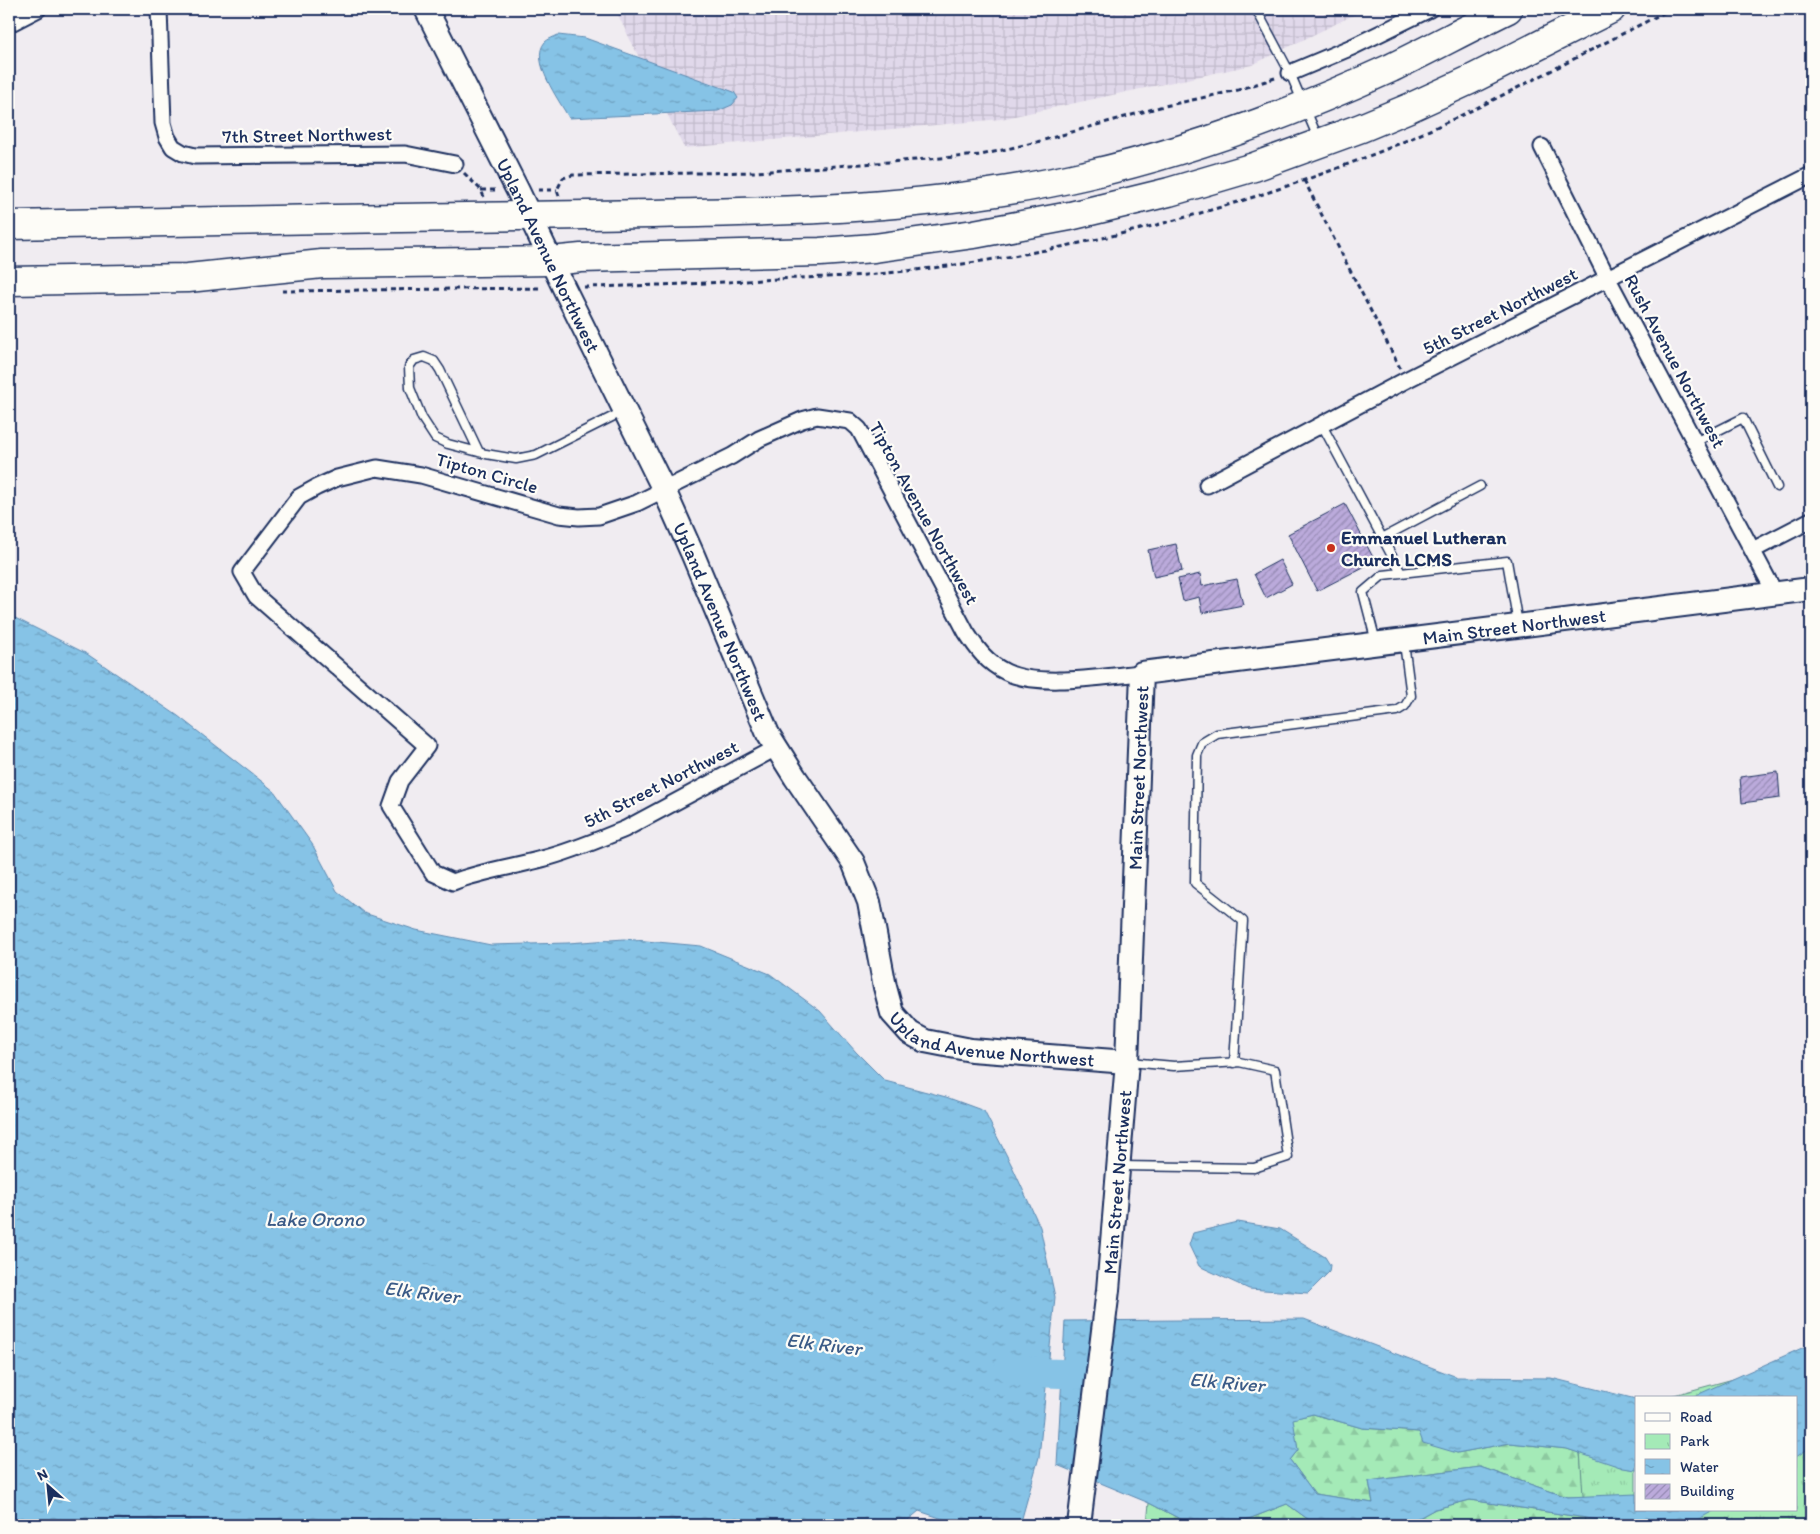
<svg xmlns="http://www.w3.org/2000/svg" width="1820" height="1534" font-family="Itim,sans-serif">
<defs>
<pattern id="industrial-grid" width="8" height="8" patternUnits="userSpaceOnUse" patternTransform="scale(1.25)"><rect width="8" height="8" fill="#e0d8ea"/><path d="M0 4h8M4 0v8" fill="none" stroke="#c0bacb"/></pattern>
<pattern id="forest-firs" width="22" height="20" patternUnits="userSpaceOnUse" patternTransform="scale(1.25)"><rect width="22" height="20" fill="#a4eab7"/><path d="M5 1l3.5 6h-7zM16 11l3.5 6h-7z" fill="#8dc9a0"/></pattern>
<pattern id="park-tufts" width="24" height="20" patternUnits="userSpaceOnUse" patternTransform="scale(1.25)"><rect width="24" height="20" fill="#a4eab7"/><path d="M3 7l-1-3M5 7V3M7 7l1-3M15 17l-1-3M17 17v-4M19 17l1-3" fill="none" stroke="#8dc9a0"/></pattern>
<pattern id="water-ripples" width="26" height="14" patternUnits="userSpaceOnUse" patternTransform="scale(1.25)"><rect width="26" height="14" fill="#86c3e6"/><path d="M2 4q2-2 4 0t4 0M15 11q2-2 4 0t4 0" fill="none" stroke="#6d9fbe"/></pattern>
<pattern id="building-hatch" width="6" height="6" patternUnits="userSpaceOnUse" patternTransform="scale(1.25)"><rect width="6" height="6" fill="#bbaadb"/><path d="M-1 1l2-2M0 6l6-6M5 7l2-2" fill="none" stroke="#978bb5"/></pattern>
</defs>
<rect width="100%" height="100%" fill="#f0ecf1"/>
<filter id="ink" filterUnits="userSpaceOnUse"><feTurbulence type="fractalNoise" baseFrequency=".02" numOctaves="2"/><feDisplacementMap in="SourceGraphic" scale="10" xChannelSelector="R" yChannelSelector="G"/><feConvolveMatrix kernelMatrix="1 2 1 2 8 2 1 2 1" color-interpolation-filters="sRGB"/></filter>
<g filter="url(#ink)">
<path fill="url(#industrial-grid)" d="M615,9h751l-114,56 -251,54 -317,29z"/>
<path fill="url(#forest-firs)" stroke="#608c8a" d="M1313,1414l49,14 57,4 38,21 53,-10 57,6 13,4 4,44h-17l-87,-30 -111,14 4,22 -58,-9 -25,-34 8,-10 -6,-31z
M1470,1500l161,25h-225l29,-16z
M1149,1503l43,22h-45z
M1287,1504l29,21h-83z"/>
<path fill="url(#park-tufts)" stroke="#608c8a" d="M1811,1358v167h-226l-7,-104 58,-16v105h160v-112h-133z"/>
<path fill="url(#water-ripples)" stroke="#5b88b0" d="M558,35l27,3 149,54 4,6 -6,7 -14,6 -149,7c-10,-18 -40,-58 -24,-76 3,-3 9,-5 13,-7z
M9,615l78,39 91,62 96,75 38,53 25,47 27,22 52,17 75,15 77,-2 56,-4 77,7 69,28 50,37 36,41 29,29 61,16 38,14 28,55 28,61 15,70 -16,160 -17,61 -8,7h-53l-42,-14 -17,14h-893z
M1238,1222l42,7 45,28 5,8 -1,7 -21,21 -59,-4 -50,-23 -10,-21 4,-12z
M1304,1319l153,58 94,1 85,21v71l-13,-2 -56,-19 -57,-6 -53,10 -34,-10 -4,-11 -57,-4 -49,-14 -20,5 5,31 -8,10 25,34 58,9 -4,-22 111,-14 87,30 69,-3v16h79l-27,15h-57l-161,-25 -35,9 -29,16h-90l-29,-21 -54,21h-41l-43,-22 -92,-38 8,-144z
M1811,1344v103l-15,10v-59h-106z"/>
<g fill="none" stroke-linecap="round" stroke-linejoin="round">
<path stroke="#86c3e6" stroke-width="29" d="M1009,1368l38,5 54,2"/>
</g>
<path fill="url(#building-hatch)" stroke="#1b2f5e" d="M1345,504l30,57 -58,30 -29,-57z
M1176,544l6,27 -28,6 -6,-27z
M1280,560l12,24 -26,14 -12,-24z
M1200,574l2,12 35,-7 6,26 -41,8 -3,-16 -16,4 -5,-22z
M1778,772l2,26 -38,5 -2,-26z"/>
<g fill="none" stroke-linecap="round" stroke-linejoin="round">
<g stroke="#1b2f5e" stroke-width="11">
<path id="lane" d="M1256,9l34,64 28,65
M1322,425l79,148
M1695,442l48,-24 34,69
M479,452l-39,-82 -6,-9 -10,-4 -10,3 -5,7 1,21 12,30 13,20 13,6 38,10 30,5 20,-4 88,-44
M1382,538l98,-52
M1376,642l-13,-50 20,-17 124,-14 11,63
M1234,1063l9,-142 -48,-38 2,-128 5,-12 15,-9 180,-23 8,-5 6,-10 -7,-53
M1121,1166l133,2 34,-11 -13,-87 -36,-8 -65,4 -45,-4"/>
</g>
<g stroke="#1b2f5e" stroke-width="19">
<path id="street" d="M159,9l4,114 4,14 6,10 10,6 12,3 210,-2 50,10
M9,24l29,-15
M1290,73l62,-26 78,-38
M1542,147l66,132 167,314
M1207,485l199,-105 405,-205
M1753,550l58,-30
M776,748l-151,81c-27,11 -55,23 -83,30 -30,8 -60,12 -89,23l-20,-9 -42,-67 9,-25 27,-35 -171,-150 -14,-24 57,-75 18,-10 20,-9 40,-10 44,7 138,40 20,2 20,-1 38,-13 95,-47 27,-17 43,-19 15,-4 33,5 9,8 107,203c11,17 21,31 40,40 32,16 100,4 136,1"/>
</g>
<g stroke="#1b2f5e" stroke-width="26">
<g id="secondary">
<path id="s1" d="M426,9l92,182 46,97 100,202 29,65 75,179 27,43 58,85 16,40 16,85 7,26 18,20 15,8 46,9 156,12"/>
<path id="s2" d="M1079,1525l29,-235 19,-228 15,-389 669,-84"/>
</g>
</g>
<g stroke="#1b2f5e" stroke-width="31">
<path id="highway" d="M9,225c193,-4 385,-7 578,-10 167,-3 335,-2 499,-40 105,-24 207,-62 305,-107 39,-19 78,-40 117,-59
M9,281l179,-3 134,-14 229,-3 30,-3 239,-6 54,-4 100,-14 96,-18 54,-13 45,-11 85,-25 107,-39 48,-20 61,-28 141,-71"/>
</g>
<path stroke="#1b2f5e" stroke-width="3" stroke-dasharray="5 4" stroke-linecap="butt" d="M464,173l17,17 3,7
M1304,180l96,188
M481,190h15
M538,190h19
M559,196l-2,-6 6,-12 10,-3 184,-3 224,-17 56,-13 123,-35 78,-17 40,-13
M584,287c65,-1 130,-4 194,-8 36,-2 73,-2 109,-6 167,-16 342,-60 497,-123 98,-41 192,-93 287,-141
M282,291l261,-3"/>
<use href="#lane" stroke="#fdfcf7" stroke-width="8"/>
<use href="#street" stroke="#fdfcf7" stroke-width="15"/>
<use href="#secondary" stroke="#fdfcf7" stroke-width="22"/>
<use href="#highway" stroke="#fdfcf7" stroke-width="28"/>
</g>
</g>
<circle fill="#c8321e" stroke="#fdfcf7" stroke-width="2" cx="1331" cy="548" r="5"/>
<g text-anchor="middle" dominant-baseline="central" stroke-width="4.5" stroke-linejoin="round" paint-order="stroke">
<g font-size="19" fill="#1b2f5e" stroke="#fdfcf7">
<text transform="translate(307 135) rotate(-1)">7th Street Northwest</text>
<text stroke="none"><textPath href="#s1" startOffset="275">Upland Avenue Northwest</textPath></text>
<text transform="translate(1500 311) rotate(-27)">5th Street Northwest</text>
<text transform="translate(1675 361) rotate(62)">Rush Avenue Northwest</text>
<text transform="translate(487 473) rotate(16)">Tipton Circle</text>
<text transform="translate(924 513) rotate(61)">Tipton Avenue Northwest</text>
<text stroke="none"><textPath href="#s1" startOffset="680">Upland Avenue Northwest</textPath></text>
<text stroke="none"><textPath href="#s2" startOffset="1230">Main Street Northwest</textPath></text>
<text stroke="none"><textPath href="#s2" startOffset="750">Main Street Northwest</textPath></text>
<text transform="translate(661 784) rotate(-27)">5th Street Northwest</text>
<text stroke="none"><textPath href="#s1" startOffset="1220">Upland Avenue Northwest</textPath></text>
<text stroke="none"><textPath href="#s2" startOffset="345">Main Street Northwest</textPath></text>
</g>
<g font-size="19" font-weight="bold" fill="#1b2f5e" stroke="#fdfcf7" text-anchor="start">
<text x="1341" y="537">Emmanuel Lutheran<tspan x="1341" dy="22">Church LCMS</tspan></text>
</g>
<g font-size="20" font-style="italic" fill="#3b5b87" stroke="#fdfcf7">
<text x="315" y="1219">Lake Orono</text>
<text transform="translate(422 1292) rotate(7)">Elk River</text>
<text transform="translate(824 1344) rotate(7)">Elk River</text>
<text transform="translate(1227 1382) rotate(5)">Elk River</text>
</g>
</g>
<rect width="1820" height="1534" fill="none" stroke="#fdfcf7" stroke-width="30"/>
<rect x="15" y="15" width="1790" height="1504" fill="none" stroke="#1b2f5e" stroke-width="2" filter="url(#ink)"/>
<rect x="1635" y="1396" width="162" height="115" fill="#fdfcf7" stroke="#a3aaba"/>
<rect x="1645" y="1413" width="25" height="8" fill="#fdfcf7" stroke="#a3aaba"/>
<text x="1680" y="1422" font-size="15" fill="#1b2f5e">Road</text>
<rect x="1645" y="1434" width="25" height="15" fill="url(#park-tufts)" stroke="#a3aaba"/>
<text x="1680" y="1446" font-size="15" fill="#1b2f5e">Park</text>
<rect x="1645" y="1459" width="25" height="15" fill="url(#water-ripples)" stroke="#a3aaba"/>
<text x="1680" y="1472" font-size="15" fill="#1b2f5e">Water</text>
<rect x="1645" y="1484" width="25" height="15" fill="url(#building-hatch)" stroke="#a3aaba"/>
<text x="1680" y="1496" font-size="15" fill="#1b2f5e">Building</text>
<g transform="translate(48 1486) rotate(333)" stroke="#fdfcf7" stroke-width="4" paint-order="stroke">
<path d="M0-4L9 19L0 12L-9 19Z" fill="#1b2f5e"/>
<text y="-8" font-size="14" font-weight="bold" text-anchor="middle" fill="#1b2f5e">N</text>
</g>
</svg>
